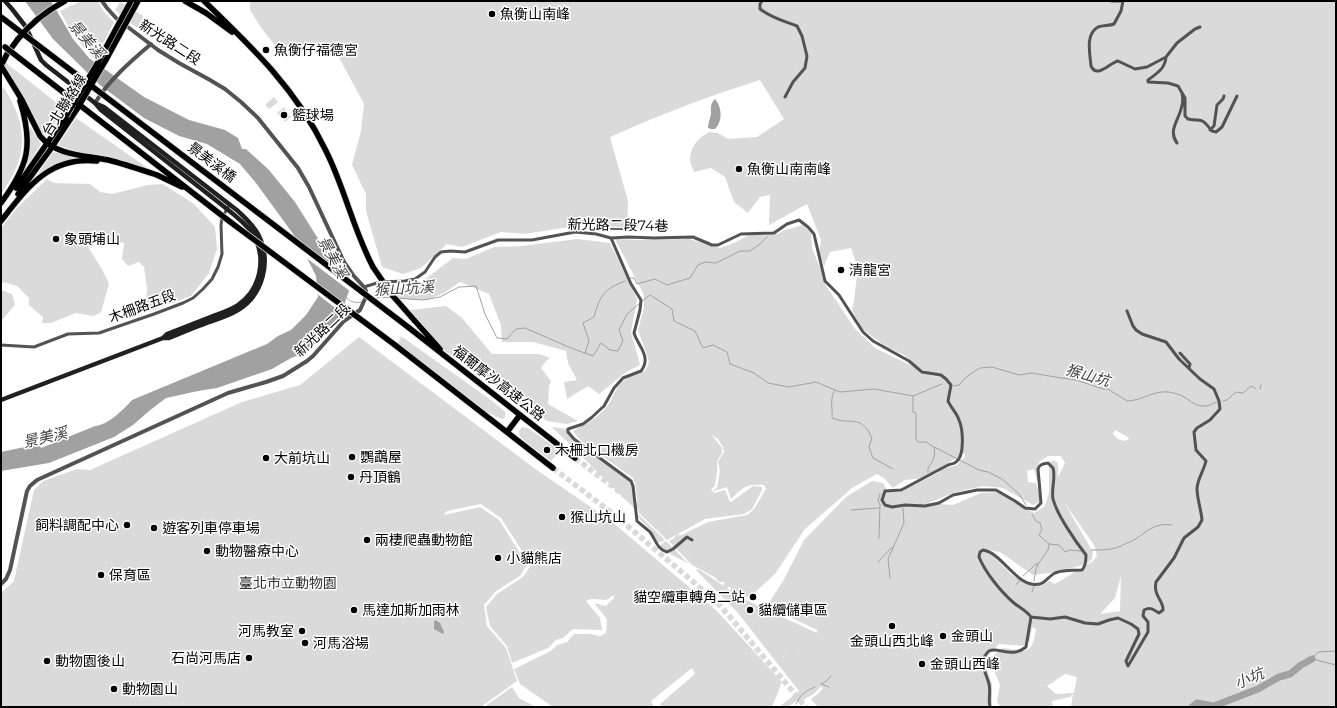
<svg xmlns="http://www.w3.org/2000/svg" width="1337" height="708" font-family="Montserrat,'Noto Sans TC',sans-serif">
<rect width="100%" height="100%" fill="#fff"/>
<path fill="#dadada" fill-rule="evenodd" d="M81,1h17l6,11 10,10 -9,18 -12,18 -21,-25 -12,-22z
M250,1h1086v706h-265l2,-13 -3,3 -18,4 1,6h-52l-4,-5 3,-17 -8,-20 -1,-8 12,-9c24,3 29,8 33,-19l-4,-2 -2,13 -5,6 -26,-2 -12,12 -3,4 8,24v23h-174l-7,-8 9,-7 3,-4 -2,-2c-6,9 -13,10 -20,16l-5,-1 -8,6h-9l20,-16 -61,-78 -42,-43 2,-1c16,10 30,19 44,32l4,-1 71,33v-3l-50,-24 16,-25 21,-41 42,-43 26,-16 11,2 5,9h12l38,-19 5,-4 14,-4 8,-8v-4l-42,25 -18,2 -12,8 -8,-9 -8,-5 -25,14 -47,41 -30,45 -25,23 -8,1 -15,-14 -35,-19 -23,-24 39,-19 39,-7 7,-6 12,-20 -2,-4c-19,-1 -20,2 -33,14l-4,-12 -13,4 -1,-1 4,-2 3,-18 -2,-8 6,-10 -1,-5 -5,-8 -6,-4 10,13v5l-5,8v10l-2,15 -4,3 3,4 11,-3 5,12h1l22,-16 9,1v3l-10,19 -8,5 -39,5 -38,21 -28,-27 -4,-30 -2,-5 -53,-38 -7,-9c15,-8 25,-13 35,-26 5,-7 7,-16 13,-22 6,-7 17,-8 25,-13l3,-9 -11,-31 6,-22v-13l-29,-56 24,1 50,-1 31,9 12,-4 17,-9 28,-1 8,-4 18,-5 8,8 1,15 11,27 2,9 30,45 20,19 58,28 6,2 -18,-9 -17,-14 -19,-9 -24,-18 -9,-18 2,-10 4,-32 -7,-20 -21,4 -6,14 -5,-13 2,-13 -14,-36 -38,21 1,-30 -10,2 -12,16 -14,-11 -9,-25 -14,-9 -17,4c-1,-4 -4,-8 -4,-12 0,-13 8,-22 19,-28l9,1 10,6 29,-2 27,-18 -24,-39c-51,16 -101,35 -150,57l18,64 -1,30 -45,-6 -58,9 -23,-2 -39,15 -15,-3 -26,24 -18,6 -21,-7 -16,-56v-17l-14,-29 9,-34 3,-27 -30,-56 -30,1 -30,-5 -12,-15 -12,-19zM1115,430l14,8v1l-4,2 -7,-2 -5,-5zM1048,456h13l4,7 -7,14v-14l-4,-3 -5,2v30l-4,14 -11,7 -34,-21 -19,1 -28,12 -25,-2 28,-11 27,-6 20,2 30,17 9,-4 -6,-18 -8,-1 -1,-11 7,-2 3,12 3,2 -1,-21zM1064,502l30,43 3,11 -4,5 -38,23 -6,-3 -8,5 -15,-3 -14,-8 -25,-25 13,2 33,23 24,-3 30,-8 5,-5 1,-9 -2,-1zM1121,576l-1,35 -20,3 15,-16zM1065,674l12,3 -3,16 -18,1 -9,-8z
M120,2l22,13 1,2 -6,11 -22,-18z
M1,59l52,41 11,11 -20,26 -4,-4 -23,-47z
M4,88c25,39 24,69 -3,106v-105z
M274,97l4,5 -9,7 -4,-4z
M284,107l7,10 -6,5 -8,-9z
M76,118l73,51c-30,-10 -62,-12 -91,-24z
M30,126l5,9 6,9 -14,22 3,-26z
M53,152l30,7c-19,1 -31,5 -46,16z
M47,179l7,4 36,1 10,8 12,2 36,-9 15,-1 31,20 21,23 2,22 -8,24 -18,23 -41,15 -4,-9 1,-13 -3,-22 -5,-5 -11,4 -6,-7 2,-16 -31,-4 -5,8 14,22 7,15 -8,28 -7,4 -18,-3 -25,10h-9l1,-6 -14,-12v-7l-12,-12 -14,-4 -2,3v-57l17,-21z
M577,239l33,4 27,56 -6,33 9,33 -14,7 -27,22 -11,-8 -21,13 -3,-17 13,-2 -9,-17 -2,-12 -33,-9h-31l-1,-17 -12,-31 -29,-12 -16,11 -17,7 -33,-1 -6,-10 22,-1 14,-8 29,-22 13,1 28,-12 28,-1z
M1,290l11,4 3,11 -14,16z
M446,306l16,12 30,36h47l11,4 -4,3 -5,7 10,13 -2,5 -1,18 30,17 -11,3 -20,-3 -105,-72 -40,-38z
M401,336l94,67 10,9v6l-4,1 -14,-7 -89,-68z
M359,337l175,131 77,53 105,89 66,72 -10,25h-110l-2,-3 35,-30 -3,-6 -41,33 3,6h-101l-33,-23 -6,-15 37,-18 6,-6 10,-3 7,-8h15l11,2 6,-3 1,-14 -13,-16 12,3 8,-8v-3l-8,5 -15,-1 -5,2 14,17 2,12 -29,-1 -10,9 -7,2 -8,8 -36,15 -5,-17 -17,-20 -4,-19 11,-13 26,-17 8,-12 -30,-47 -20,-14 -34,7 -3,4 36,-8 19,13 28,44 -6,11 -26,17 -11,13 3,21 19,22 11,33 -36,26h-480v-114l13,-12 20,-91 9,-9 34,-12 13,1 152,-68 58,-17z
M522,427l6,1 32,23 -9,10c-7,-6 -27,-19 -31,-25 -2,-4 -1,-6 2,-9z
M552,427l16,2 8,12 48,32 7,6 5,31z
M638,514l27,26 -6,3c-4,-4 -5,-10 -9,-14 -5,-6 -10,-7 -12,-15z
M666,541l23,23 -21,-11 -8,-8z
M512,687l7,11 17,9h-52z"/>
<path fill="#a1a1a1" d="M25,1h26l22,38 16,19 55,39 45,23 36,10 13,8 4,11h4l23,21 26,32 22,35 27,38 5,16 -9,25 -26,29 -10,8 -13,5 -19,11 -55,19 -19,3 -32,7 -17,13 -16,14 -19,12 -65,26 -48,8v-19l38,-8 2,4 54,-22c13,-1 28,-16 37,-26l135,-56 11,-8 13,-6 15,-15 12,-18 -2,-21 -17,-34 -43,-59 -16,-19 -33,-20 -28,-8 -35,-18 -44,-33 -47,-46z
M715,99c7,8 8,22 0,30h-4l-3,-1c0,-5 2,-9 3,-14 0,-6 -1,-10 4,-15z
M435,620l5,3 4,9 -1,2 -9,-5v-7z"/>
<path fill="#fff" d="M297,243l50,35 4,14 -47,-36z
M315,281l32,24 -4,9 -27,-21z"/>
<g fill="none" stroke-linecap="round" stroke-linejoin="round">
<path stroke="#a1a1a1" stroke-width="1" d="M631,278h3l3,6 18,-5 12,6 23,-7 8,-13 7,-3 11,1 24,-12h10l10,-7 7,-7
M347,298c4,5 11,5 16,4
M397,298l26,2 17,-3 19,-10 17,-1 9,28 12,24 10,1 9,-10 9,-1 46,20 22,8 8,-13 9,7 8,1 5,-10 -4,-11 8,-16 12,-10
M375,299l5,-2 12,1
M641,302l9,-7 22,14 2,12 21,10 8,17 10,-3 14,7 3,12 24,9 14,10 21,4 27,-5 24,10 34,-3 39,7
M585,353l4,-12 -6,-18 11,-6c6,-22 10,-28 31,-36
M954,386l5,-1 7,-8 14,-9 12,-1 27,8 13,-2 23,4 21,3 27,9h5l19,12c14,0 27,-11 42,-9 4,1 11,2 15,5 7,4 12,10 22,9 4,0 7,-3 11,-4
M1260,389l1,-4
M835,390c-6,10 -2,18 -3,28 20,8 28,-5 40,20l-3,9 4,11 20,11
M913,396l29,-12
M913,397v15l3,1v26l2,3h8l8,5c2,9 -1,14 -6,21v4
M1223,401l4,-1 9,-8 7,1 8,-7 5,3
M934,447l45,23 9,2 14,7 17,15 7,11
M851,510l28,-2
M1032,514l4,7 4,2 2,7 -3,5 10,9 10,1 6,7 4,-2 12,1
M879,538l1,-34 -2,-3 2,-7
M1091,550c8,0 19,0 27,-3 4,-1 8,-4 12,-5 16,-8 22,-20 42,-17
M878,562l13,-14h2
M1023,576l13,-12h2l10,-14 1,-6
M890,578l-2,-19 16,-36 -1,-15
M1034,581l2,-12 2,-5
M1016,585l3,-4
M1032,592l2,-6
M1312,659l6,-7 18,-1
M1312,659l24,6
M821,684l8,3
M796,704c9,-20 25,-14 35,-28"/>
<path stroke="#a1a1a1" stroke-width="7" d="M1192,707l5,-4 17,3 44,-17 21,-12 11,-3 11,-9 11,-6"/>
<path stroke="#d9d9d9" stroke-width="5.5" stroke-dasharray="5.5 3" stroke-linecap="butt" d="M575,458l94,71 110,107 56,71
M553,468l64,49 101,86 88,104"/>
<g stroke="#dbdbdb" stroke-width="7">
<path id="motorway" d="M185,1l21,12 26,19
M204,1c48,46 93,89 122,150 19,38 27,78 47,116
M1,66l6,-12 11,-15
M11,82l11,18 18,36c17,21 48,19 72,25 15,4 30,9 45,14
M16,188l50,-72
M18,194l32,-44 27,-41
M1,203c27,-37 33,-57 19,-102
M1,221c26,-33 48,-65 96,-60
M414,320l26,29
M408,327l167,131
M395,345l158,123
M507,432l13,-17"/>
</g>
<path stroke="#535353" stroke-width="3" d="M762,1l-2,3v5c13,10 22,11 37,17l5,10 5,20 -2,12 -12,14 -8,15
M1111,1h12l-2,10 -7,13c-5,2 -11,1 -16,3 -13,7 -8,27 -7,39 6,13 18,-3 27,-5l17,8 12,-2 19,-10 11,-14 18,-14 5,-2
M1166,57c-1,12 -9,16 -18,23v2l20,1 10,3 7,12v18l3,3c15,3 12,-3 24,12l4,1 6,-5 15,-31
M1210,130l4,-4 3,-21 6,-6 1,-3
M1177,143c-9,-12 1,-22 4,-34 2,-5 2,-11 1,-16
M611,238l20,46 10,16 -1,10 -6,23c4,13 18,24 7,38l-18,7 -9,10 -10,18 -13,12 -8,6 -15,5v3l6,7 57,42 2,5 4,35c4,4 9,7 13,11 6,8 6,16 17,20l6,-3 14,-12 5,3
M364,287l16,-5 25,-1 10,-2 10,-7 10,-15 6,-5 9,-1 15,1 33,-12h34l43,-8 21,2 15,4 17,-1 26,1 39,-1 19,8h6l23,-11 33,-1 13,-9 12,-4 9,7 6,7 11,47 14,14 24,37 10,9 36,20 13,11 19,3 5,4 5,6 -3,16c3,7 9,12 11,19 4,9 6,36 -3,42 -2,2 -6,2 -8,3l-43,23 -4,2 -16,1 -3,9 3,5 7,2 13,-2 20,1 14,-3 14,-8 5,-1 19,-4h19l19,11 10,7 10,1 6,-6 -3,-34c2,-5 5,-5 10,-6l5,5c3,10 -2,20 0,31 4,16 23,43 33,56 0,5 0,11 -4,15 -8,0 -20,0 -27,3 -6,3 -10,10 -15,11 -23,5 -37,-31 -57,-34l-3,2 -1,5c6,15 22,35 35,46 6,5 12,7 17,14
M1127,311l6,15 3,4 6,4 24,8 13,17 21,20 14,10 5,12 1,8 -10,11 -13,8 -3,4 2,18 10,11c-2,9 -8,17 -9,27 0,11 4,21 5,32l-4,7 -14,11 -10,20 -18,24c-3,14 8,19 7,28l-4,3c-6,-4 -9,-6 -15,-3l-1,6 5,6v10l-20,34
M1,345l33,2 34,-13 31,-1 55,-19 29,-11 10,-5 10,-9 9,-10 6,-12 4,-13 -1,-29 1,-7 6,-11
M1180,353l10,11 -1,4
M1031,617l19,2 15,-2 20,6 13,1 11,-4 9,-2 13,6 7,5 1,5 -13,27 2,5
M990,707c-2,-8 1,-16 -1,-23 -2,-8 -6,-15 -7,-23 2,-3 4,-8 7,-10 9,-5 22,8 37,-4l5,-30"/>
<path stroke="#535353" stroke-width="4" d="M95,103c14,-23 36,-42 56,-59
M1,584l5,-5 4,-9 17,-79 3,-5 7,-6 191,-87 38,-11 17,-6 24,-15 6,-5 31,-35 16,-11 5,-11 1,-8 -2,-4 -11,-12 -9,-13 -35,-75 -11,-19 -40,-50 -17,-16 -16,-13 -15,-9 -31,-17 -21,-13 -42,-32 -9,-10 -5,-7"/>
<path stroke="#202020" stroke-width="4.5" d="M97,104l7,3 134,104c7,7 15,14 20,23 14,27 5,61 -20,76 -8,5 -17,8 -26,11 -15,5 -29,11 -43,17h-6
M1,400l162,-62 4,-4c15,-6 31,-12 46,-18 8,-3 18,-6 25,-11 23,-16 29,-47 15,-71 -7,-10 -17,-18 -26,-25l-126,-99 -6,-7 -49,-38 -5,-5 -15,-33 -14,-18 -7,-8"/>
<use href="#motorway" stroke="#000" stroke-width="5.5"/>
<g stroke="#dbdbdb" stroke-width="7" stroke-linecap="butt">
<path id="motorway-bridge" d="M1,17l407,310
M18,39c13,-16 28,-28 47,-38
M5,47l224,174 166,124
M1,66l10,16
M77,109l30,-51 31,-57
M66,116l31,-52 34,-63
M157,175l25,12
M373,267l19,28 22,25"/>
</g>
<use href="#motorway-bridge" stroke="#000" stroke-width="5.5"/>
</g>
<g fill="#000" stroke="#fff" stroke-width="1.5">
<circle cx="492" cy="14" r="4"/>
<circle cx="266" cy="50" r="4"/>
<circle cx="284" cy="115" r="4"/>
<circle cx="739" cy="169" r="4"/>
<circle cx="56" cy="239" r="4"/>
<circle cx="841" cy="270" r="4"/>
<circle cx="547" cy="450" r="4"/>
<circle cx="352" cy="457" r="4"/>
<circle cx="266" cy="458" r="4"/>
<circle cx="351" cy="477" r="4"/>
<circle cx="562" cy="517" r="4"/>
<circle cx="127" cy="525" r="4"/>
<circle cx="154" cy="528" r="4"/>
<circle cx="367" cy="540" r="4"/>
<circle cx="207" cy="551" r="4"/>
<circle cx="498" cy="558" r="4"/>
<circle cx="101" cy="575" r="4"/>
<circle cx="753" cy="597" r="4"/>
<circle cx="354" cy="610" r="4"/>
<circle cx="750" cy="610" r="4"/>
<circle cx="892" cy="626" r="4"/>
<circle cx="302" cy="631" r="4"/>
<circle cx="943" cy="636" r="4"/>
<circle cx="305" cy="643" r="4"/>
<circle cx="249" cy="658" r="4"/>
<circle cx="47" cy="661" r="4"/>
<circle cx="922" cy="664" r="4"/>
<circle cx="114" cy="689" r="4"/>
</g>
<g text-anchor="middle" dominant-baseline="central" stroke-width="3" stroke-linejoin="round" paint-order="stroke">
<g font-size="14" fill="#000" stroke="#fff" text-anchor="start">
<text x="500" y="14">魚衡山南峰</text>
<text x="274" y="50">魚衡仔福德宮</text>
<text x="292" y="115">籃球場</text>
<text x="747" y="169">魚衡山南南峰</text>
<text x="64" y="239">象頭埔山</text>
<text x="849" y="270">清龍宮</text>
<text x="555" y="450">木柵北口機房</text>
<text x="360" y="457">鸚鵡屋</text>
<text x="274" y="458">大前坑山</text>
<text x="359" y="477">丹頂鶴</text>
<text x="570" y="517">猴山坑山</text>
<text x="119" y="525" text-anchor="end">飼料調配中心</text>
<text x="162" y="528">遊客列車停車場</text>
<text x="375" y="540">兩棲爬蟲動物館</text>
<text x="215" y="551">動物醫療中心</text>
<text x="506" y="558">小貓熊店</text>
<text x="109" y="575">保育區</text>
<text x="745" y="597" text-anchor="end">貓空纜車轉角二站</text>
<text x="362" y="610">馬達加斯加雨林</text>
<text x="758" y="610">貓纜儲車區</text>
<text x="294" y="631" text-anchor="end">河馬教室</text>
<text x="951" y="636">金頭山</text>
<text x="892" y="641" text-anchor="middle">金頭山西北峰</text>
<text x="313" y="643">河馬浴場</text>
<text x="241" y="658" text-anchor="end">石尚河馬店</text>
<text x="55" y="661">動物園後山</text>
<text x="930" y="664">金頭山西峰</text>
<text x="122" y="689">動物園山</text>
</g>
<g font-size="14" fill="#000" stroke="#fff">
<text transform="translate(170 42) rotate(33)">新光路二段</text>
<text transform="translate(64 105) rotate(-58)">台北聯絡線</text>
<text transform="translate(212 162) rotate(37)">景美溪橋</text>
<text transform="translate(618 225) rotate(1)">新光路二段74巷</text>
<text transform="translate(142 306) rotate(-20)">木柵路五段</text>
<text transform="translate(322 330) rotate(-43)">新光路二段</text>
<text transform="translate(499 383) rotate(38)">福爾摩沙高速公路</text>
</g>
<g font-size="14" fill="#313131" stroke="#fff">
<text x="288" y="583">臺北市立動物園</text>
</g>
<g font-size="15" font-style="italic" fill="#424242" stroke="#fff">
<text transform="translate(87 39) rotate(49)">景美溪</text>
<text transform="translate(333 257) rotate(62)">景美溪</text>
<text transform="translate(404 288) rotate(-3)">猴山坑溪</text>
<text transform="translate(1088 375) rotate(16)">猴山坑</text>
<text transform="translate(45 437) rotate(-13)">景美溪</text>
<text transform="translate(1249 678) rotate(-23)">小坑</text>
</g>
</g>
<rect width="1337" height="708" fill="none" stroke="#000000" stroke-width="4"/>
</svg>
